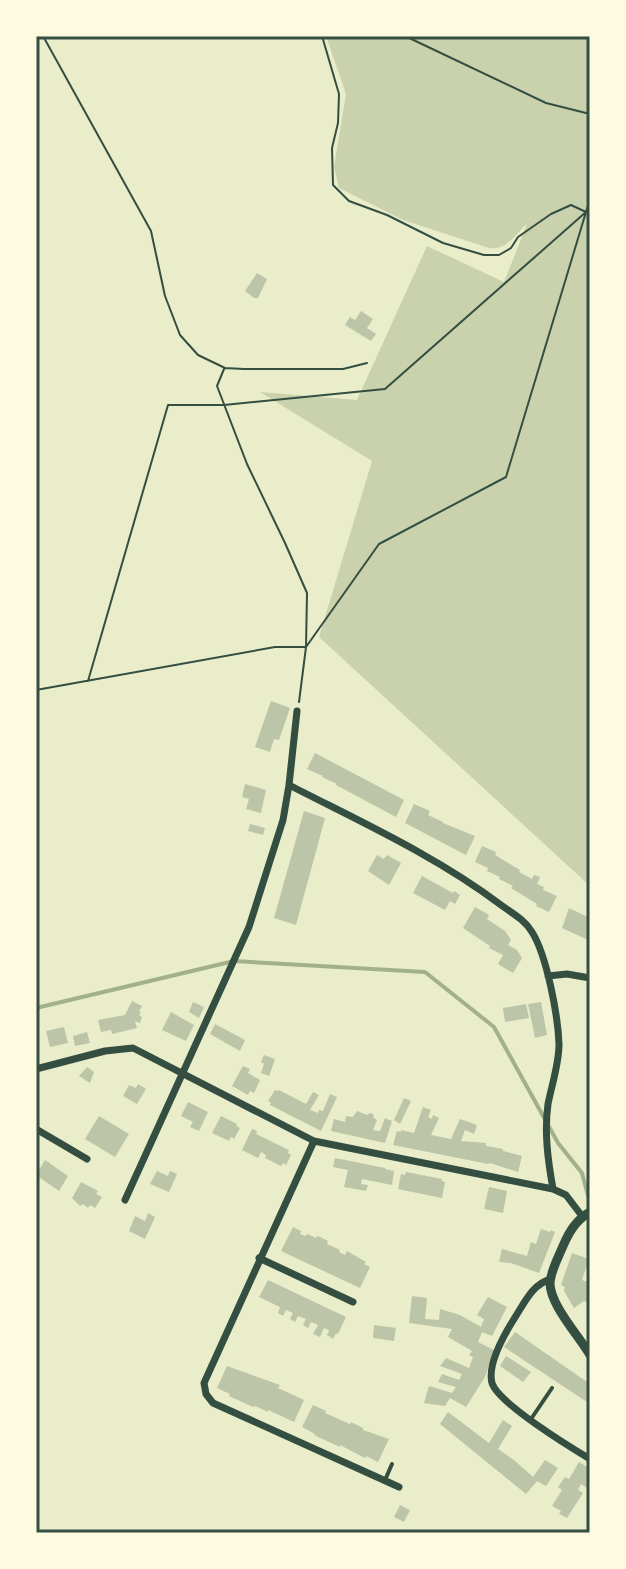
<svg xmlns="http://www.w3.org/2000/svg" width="626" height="1569" font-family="'Fira Sans Condensed',sans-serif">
<rect width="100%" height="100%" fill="#e9edc9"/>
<path fill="#cad2ad" d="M326,36h264v850l-271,-249 53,-176 -112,-69 97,8 70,-154 77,36 23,-58c-11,9 -20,27 -38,24l-86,-28 -64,-32 -5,-21 12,-73z"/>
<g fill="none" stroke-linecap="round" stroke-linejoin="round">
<path stroke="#a3b18a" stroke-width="4" d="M36,1008l198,-47 191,11 69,55 64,116 24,30 8,30"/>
</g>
<path fill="#bcc5a7" d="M257,273l10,6 -9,19h-4l-9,-7z
M361,311l12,8 -6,9 9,6 -5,7 -26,-16 5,-8 5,3z
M271,701l19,7 -11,32 -5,-1 -4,13 -15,-5z
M315,753l89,47 -8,17 -60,-32 1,-1 -15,-7 1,-1 -16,-7z
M245,784l21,6 -5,23 -15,-4 3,-10 -7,-2z
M414,804l16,7 -2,4 15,7v1l32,13 -9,19 -61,-32z
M304,811l21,7 -29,107 -22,-7z
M250,824l15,4 -2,7 -15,-4z
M482,846l14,6 -1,3 25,15 -1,2 13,7 2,-4 6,2 -3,7 7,3 -1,3 14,6 -8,16 -13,-6 1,-2 -26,-16 2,-2 -14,-7 1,-2 -13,-6 1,-3 -13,-6z
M377,855l7,4 3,-4 14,8 -12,22 -21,-14z
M422,876l31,17 1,-2 6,4 -5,9 -5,-3 -5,9 -32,-17z
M475,907l14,8 -2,4 18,12 6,9 -3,5 9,5 5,8 -9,15 -15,-9 5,-9 -14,-7 1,-2 -27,-18z
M569,908l21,10v23l-28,-13z
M132,1001l10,5 -3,5 2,1 -2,3 3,2 -2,6 -5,-2 2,7 -25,6 -1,-4 -10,2 -3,-12 27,-5z
M193,1002l11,5 -5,11 -10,-6z
M541,1002l6,33 -12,3 -7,-34z
M526,1004l3,14 -24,4 -2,-14z
M171,1012l23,13 -8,16 -24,-11z
M215,1024l30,16 -5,11 -30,-17z
M64,1027l4,16 -18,4 -4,-16z
M87,1032l3,11 -15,3 -2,-10z
M264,1055l11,4 -6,17 -8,-3 3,-9 -3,-2z
M243,1066l7,3 -2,4 12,7 -6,13 -4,-2 -2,4 -16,-9z
M87,1067l7,5 -4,11 -11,-7z
M138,1084l8,5 -9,15 -14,-8 6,-11 7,3z
M275,1090l3,1 1,-1 27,14 7,-12 6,3 -9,15 8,3 1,-3 4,1 7,-17 7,3 -16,34 -51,-26 1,-2 -3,-2z
M404,1098l7,3 -11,23 -6,-4z
M188,1102l20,10 -9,19 -9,-4 3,-5 -12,-6z
M423,1107l8,3 -3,7 4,2 1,-4 6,3 -8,17 20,4 9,-20 17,6 -3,9 -9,-4 -4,11 25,2v3l17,3v2l19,5 -4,16 -28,-9 -2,1 -95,-19 4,-14 4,1v-2l13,3z
M357,1111l10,4 3,-2 3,1 1,4 3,2 -4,10 7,1 5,-13 7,3 -7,22 -54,-12 3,-12 11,3 1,-6 7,1z
M99,1116l30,18 -14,23 -30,-18z
M221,1116l16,8 -1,2 4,2 -6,11 -3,-2 -2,4 -17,-8z
M252,1129l5,2 -1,3 33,16 -1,3 3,2 -5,10 -3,-2 -2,3 -16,-8 1,-3 -5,-3 -3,6 -16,-8z
M335,1158l50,10v1l9,2 -2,14 -30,-6 -1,5 7,1 -2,6 -22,-4 4,-17 -15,-3z
M45,1160l23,16 -9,15 -23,-16z
M157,1171l11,5 2,-5 7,3 -8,18 -19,-8z
M406,1172l36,7v2l3,1 -3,16 -44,-9 3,-15 4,1z
M81,1182l17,9 -2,3 6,3 -7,11 -5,-3 -2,3 -5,-4 -3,2 -8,-8z
M489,1187l18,4 -4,22 -19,-4z
M148,1213l7,4 -10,22 -16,-8 6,-15 10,5z
M293,1227l8,4 -1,3 5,2 2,-2 9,4 1,-2 3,1 8,4 -1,3 13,6 -1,2 6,3 2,-4 19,11 -2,2 6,3 -10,21 -79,-37z
M541,1229l9,3 1,-2 4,2 -16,41 -28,-10 -12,-1 3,-13 25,7 4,-14 5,2z
M572,1253l17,6 -7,21 8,3 -1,21 -5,-3 -10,7 -10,-17 1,-4 -4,-2z
M268,1280l78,37 -8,17 -2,-1 -3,6 -6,-4 2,-5 -5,-2 -4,9 -7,-3 5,-9 -7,-3 -3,6 -5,-3 3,-6 -8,-3 -3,6 -5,-3 3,-6 -7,-3 -3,6 -5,-3 2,-6 -21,-10z
M412,1296l15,2 -2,21 14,1 1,-11 20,6 21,12 3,-8 -7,-4 11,-18 19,10 -15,29 -10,-4 -4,10 16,8 -9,27 -19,30 -16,-9 -5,8 -21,-3 5,-17 23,7 4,-6 -18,-5 4,-8 17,6 3,-6 -22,-8 6,-8 23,10 4,-11 -4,-2 3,-4 -24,-14 4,-8 -43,-6z
M374,1325l22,3 -2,13 -21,-3z
M515,1332l75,52v20l-86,-57z
M506,1356l25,16 -8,10 -23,-16z
M227,1366l53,19 -2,3 26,12 -10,22 -26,-12v2l-13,-6 -2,1 -24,-11 1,-2 -13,-6z
M313,1405l13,6 -1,2 25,11 1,-2 12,6v2l26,9 -11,23 -12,-6 -1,2 -25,-13v2l-26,-12 1,-1 -13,-7z
M448,1412l41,31 14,-23 9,6 -14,23 16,11 19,17 12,-17 13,8 -12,18 -9,-5 -11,13 -86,-70z
M579,1462l11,7v21l-9,-6 -3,6 5,3 -16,25 -8,-4 2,-3 -9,-5 10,-16 -4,-3 7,-10 4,2z
M400,1505l10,5 -6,12 -10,-5z"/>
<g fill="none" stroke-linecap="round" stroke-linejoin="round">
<path stroke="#344e41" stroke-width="2" d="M43,36l108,195 14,65 15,39 18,20 27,13 19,1h99l24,-6
M405,36l141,67 44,11
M224,369l-7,17 30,78 38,79 22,50 -1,54 -7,55
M306,647l73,-103 127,-67 80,-265 -15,-7 -20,9 -33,23 -7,11 -12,7h-15l-41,-12 -56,-28 -38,-14 -16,-16 -1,-37 6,-25 1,-29 -17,-58
M88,681l80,-276h56l161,-16 201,-177 4,-13
M36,690l239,-43h30"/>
<path stroke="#344e41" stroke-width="4" d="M531,1419l21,-31
M385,1480l7,-16"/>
<path stroke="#344e41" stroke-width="7" d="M289,785c72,37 147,71 212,120 11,8 24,15 31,27 15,24 26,84 27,112 0,20 -7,40 -11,60 -4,28 0,57 5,85
M548,976l19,-2 23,4
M36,1069l69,-18 28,-3 181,93 239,48 13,6 16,21
M36,1129l51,30
M314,1141l-110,242 2,11 7,9 186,84
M125,1200l124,-273 34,-107 6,-35 8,-74
M259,1258l94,44
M551,1279c-19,5 -27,25 -37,40 -10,16 -27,45 -22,64 6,20 78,64 98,76"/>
<path stroke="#344e41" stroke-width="9" d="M590,1212c-14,8 -21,20 -27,34 -5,12 -12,24 -13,37 0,22 29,53 40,72"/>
</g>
<rect width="626" height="1569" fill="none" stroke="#fefae0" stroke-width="76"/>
<rect x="38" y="38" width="550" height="1493" fill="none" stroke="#344e41" stroke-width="3"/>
</svg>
